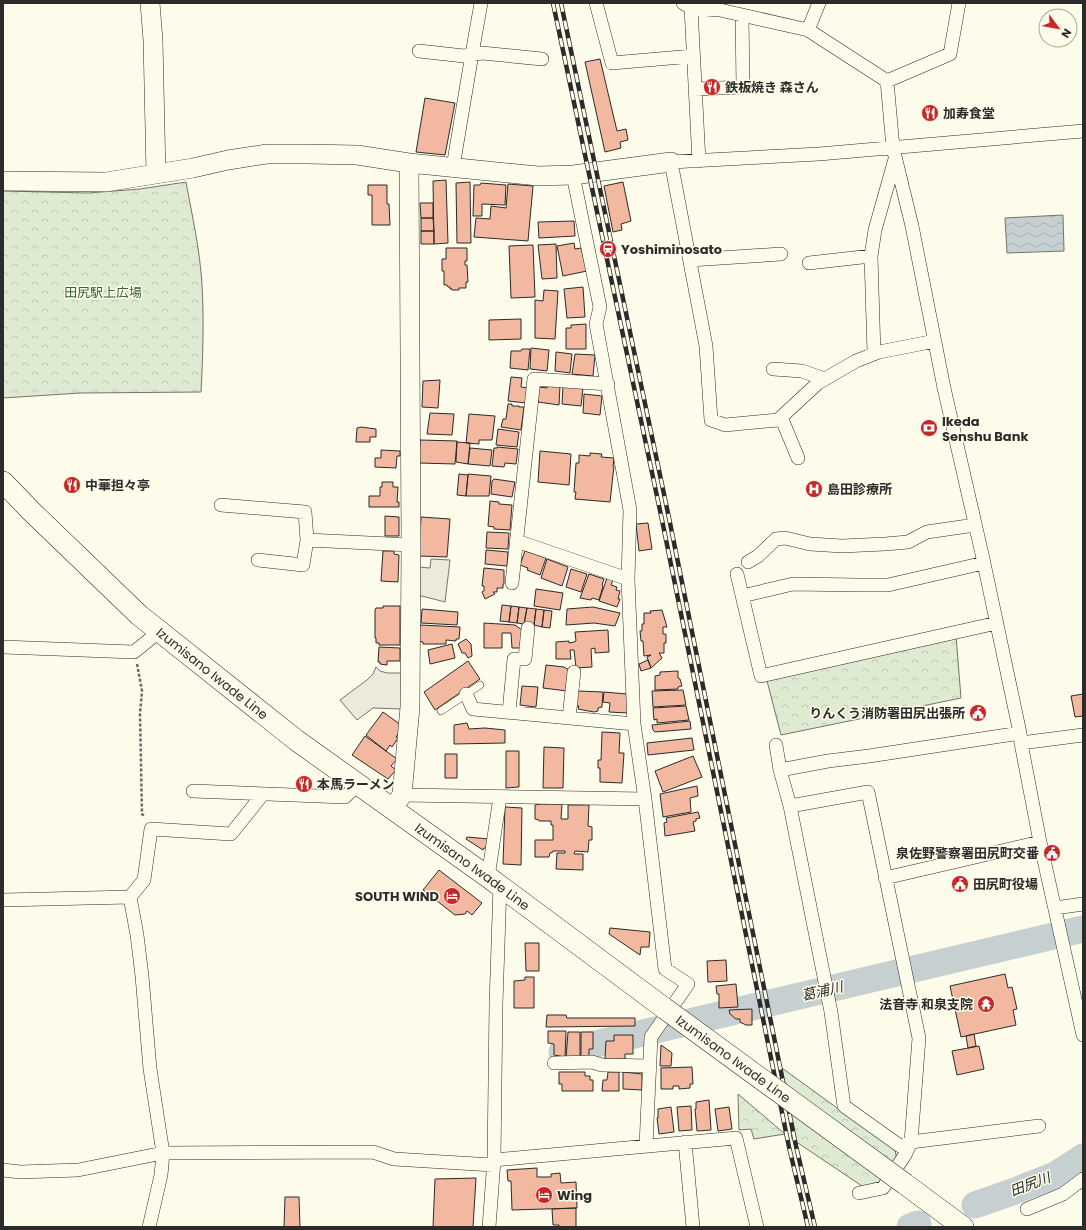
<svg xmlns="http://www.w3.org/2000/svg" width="1086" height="1230" font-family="Poppins,'Noto Sans JP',sans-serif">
<defs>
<pattern id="park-crowns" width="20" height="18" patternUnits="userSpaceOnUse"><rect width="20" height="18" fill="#deebd1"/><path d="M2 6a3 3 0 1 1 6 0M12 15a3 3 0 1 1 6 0" fill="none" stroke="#bfcab4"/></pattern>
<pattern id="water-waves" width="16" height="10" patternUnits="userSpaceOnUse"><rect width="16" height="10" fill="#c7d0d0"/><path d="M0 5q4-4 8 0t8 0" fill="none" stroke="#abb3b3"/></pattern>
</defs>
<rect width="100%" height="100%" fill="#fdfbea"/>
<path fill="url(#park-crowns)" stroke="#74746e" d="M186,182c6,33 14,68 16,103 2,36 1,70 -1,107l-121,1 -77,5v-207l85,2 52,-4z
M956,636l5,62 -180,37 -15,-58z
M782,1068l113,82 3,15 -15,22 -18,1 -73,-49z
M738,1094l47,40 -31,5 -3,-10 -12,1z"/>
<path fill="#eceadb" stroke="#74746e" d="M431,559l19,1 -5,42 -27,-7v-28l12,1z
M376,667l4,4 7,2h14v36l-28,-1 -16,12 -17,-20 27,-20 6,-6z"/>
<path fill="url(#water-waves)" stroke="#74746e" d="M1063,215l1,36 -57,2 -2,-35z"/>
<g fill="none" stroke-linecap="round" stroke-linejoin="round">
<path stroke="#c7d0d0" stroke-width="27" d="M562,1052l521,-123
M975,1205l40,-14 40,-16 28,-18
M910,1227l8,-3"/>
</g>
<path fill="#f2b8a0" stroke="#2b2b2b" d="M600,59l17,72 9,-2 2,11 -8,2 1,6 -16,4 -20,-90z
M425,98l30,5 -10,52 -29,-3z
M446,180l2,63 -14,1 -1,-63z
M470,182l1,61h-14l-1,-60z
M623,182l8,39 -10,3 1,6 -9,2 -9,-46z
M481,183l25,2 -1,20 -23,-1v12h-9l1,-31h6z
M508,184l25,2 -5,55 -54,-4 2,-19 14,1 1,-13 15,2z
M368,185h19v19h2l1,21h-18v-30h-4z
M420,203h13v15h-12z
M421,218h12l1,13h-13z
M574,221l1,15 -36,2 -1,-16z
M421,231h13v13h-13z
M574,243l1,6 6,-1 6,23 -24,5 -6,-30z
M556,244l1,34 -15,1 -4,-34z
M533,245l2,52 -24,1 -2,-52z
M446,248h21v13h-2v4h2l1,17h-2v6h-7v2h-7v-1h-2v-2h-2l-1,-2h-3v-14h-2v-12h4z
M583,287l2,30 -18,1 -3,-29z
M544,290l14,1 -3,48 -20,-1v-38l8,1z
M521,319v20l-32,1v-20z
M586,324v25h-20v-21h5v-3z
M531,348l18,2 -2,21 -17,-2z
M522,349h8l-2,21 -18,-2 1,-17h10z
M556,352l16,2 -2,19 -15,-2z
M575,354l20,1 -2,21 -21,-2z
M511,377l11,1 -1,9 7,1 -2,15 -18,-2z
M440,380l-2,28 -16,-1 1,-26z
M547,385l13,1 -1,19 -21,-3 1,-15 8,1z
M563,386l20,2 -2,18 -19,-2z
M584,394l18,2 -2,19 -17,-2z
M508,404h4v2h7v1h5l-3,23 -20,-3 2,-8h3z
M430,413l24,1 -2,21 -25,-1z
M469,414l26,2 -3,24h-13v4l-13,-1z
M361,427l15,2v8h-6v5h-14l1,-14z
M498,429l21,3 -2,15 -21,-2z
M420,440l37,1 -2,23 -36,-1z
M457,442l13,1 -2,21 -12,-2z
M497,447l21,2 -2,15 -11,-1 -1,4 -12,-1 2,-18h3z
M470,448l22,2 -2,16 -22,-2z
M381,450l19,1v5h-3l-1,12 -21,-1v-9h6z
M540,451l31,3 -2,31 -31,-3z
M590,453l12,1 -1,3 13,1 -1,8h1l-4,36 -35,-3 1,-7h-2l2,-29h3v-8l11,1z
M459,474l9,1 -2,21 -9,-1z
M468,474l23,2 -2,20h-23z
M494,479l21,3 -3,15 -21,-3 1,-13z
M382,482h11v5h5l-1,15h2v5h-30v-11h11v-9h2z
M490,501l9,1v2l13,1 -2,25 -16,-1v-2l-6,-1z
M385,516l14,1v19h-14z
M421,517l29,2 -3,38 -28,-1z
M648,523l4,26 -13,2 -3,-27z
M487,532l22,1 -1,16 -22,-1z
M486,550l22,2 -1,14 -22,-2z
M383,551h11v3l5,1 -1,27 -17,-1z
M525,551l21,7 -6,17 -13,-5 1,-2 -8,-3z
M547,559l21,8 -6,19 -21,-8z
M484,568l20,2v14h-1v4h-6v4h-4l2,2 -10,5 -3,-7 2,-1v-5h-2z
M571,569l16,5 -6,18 -15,-5z
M589,574l15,5 -2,6 1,1 -4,14 -7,-2 -1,2 -11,-2z
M607,578l6,2 -2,5 6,2 -1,3 4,1 -2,8h2l-3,8 -18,-6z
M536,589l27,4 -3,17 -26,-4z
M502,605l9,1 -2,16 -9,-1z
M383,606h17v39h-21v-2h-3v-5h-1v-28l1,-2h7z
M511,606l8,1 -2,16 -8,-1z
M519,607l8,1 -3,16 -7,-1z
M593,607l27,6 -5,13 -21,-3 -28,2 1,-16z
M527,608l9,1 -2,16 -10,-1z
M422,609l36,3 -1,13 -36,-2z
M536,609l8,1 -2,17 -8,-2z
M544,610l8,1 -2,17 -8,-1z
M662,610l5,17h-4v7h3v9h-2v10h-5l3,5 -11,10 -4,-11 4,-2 -7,1 -1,-15h-2l-1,-10h2v-7h2v-11h7l-1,-2z
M484,623l31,2 7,5v18h-10l-1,-15h-9v15h-18z
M420,625l40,2 -1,12h-3v2l-10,-1v4h-23v-2l-5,-1z
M608,630l1,22 -14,1v-5l-4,1 1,18 -16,1 -2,-18h-4l1,9h-15v-17l13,-1v2l5,-1 2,-1 -1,-9z
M466,639l5,5 1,12 -4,2 -3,-5h-3l-4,-9z
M452,644l3,14 -25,6 -2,-14z
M379,647l21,1v13h-13v4l-7,-1v-2h-2z
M648,660l3,8 -10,3 -2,-7z
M468,661l12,18 -45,31 -11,-18z
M546,665l18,2 5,3 -2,21 -24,-3z
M678,671v7l2,1 2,7 -4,1v2l-23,1v-14l5,-1v-3z
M522,686l16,1 -2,20 -16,-2z
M683,690l3,15 -33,2 -1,-16z
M578,691l25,1 -1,15 -4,1v3l-4,1 -16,-3 1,-3h-3z
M604,692l23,2 1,19 -19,-1 1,-9 -7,-1z
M1083,694v22l-8,1 -4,-21z
M686,706l3,14 -32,3v-4l-3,1 -1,-12z
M383,712l18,13v5l-5,7 2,1 -6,9 -2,-2 -4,6 -20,-16z
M690,721l1,8 -36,3 -2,-2 -1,-5z
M467,723l2,6 16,-1 20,2v13l-51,1v-19z
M602,732l18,1 -1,20h5l-2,30 -22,-1v-14h-2v-8h3z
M365,736l32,23 -6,7 5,4 -8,9 -36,-24z
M692,738l2,12 -46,5 -1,-12z
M544,747l20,1 -1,40h-20z
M506,751h13v36l-13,1z
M445,754h12v24h-12z
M693,756l9,21 -39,15 -8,-21z
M697,786l1,10 -8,2 1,14 -28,5 -3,-23z
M540,804h22l-1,15h7v-14h21l-1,21 4,1v13h-3l-1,12 -13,-1 -1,3h9v16l-27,-1 1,-16h8v-2h-12v1l-3,1 -1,4h-14v-17h18v-15h-2v-4h-12v-1l-4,-1v-14z
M505,807l17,1 -1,57 -18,-1z
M698,812l2,6 -4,1v2l-3,1 2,9 -30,5 -1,-13 3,-1 -1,-4z
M467,837l22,2 -3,9h-2l-1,2 -17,-11z
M439,870l43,33 -10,12 -5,-4 -2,3 -10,1 -32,-25z
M610,928l40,4 -1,15h-8l-1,8 -31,-21z
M525,943h14v28h-13z
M726,960l1,21 -19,1 -1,-21z
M1005,974l3,14 4,-1 5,22 -4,1 3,15 -55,12 -11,-51z
M525,977h9v31h-20v-27l11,-1z
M736,984l2,23 -19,1v-14h-2l-1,-8z
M752,1009v16h-6l-6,-3v-3h-4l-6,-5 -1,-4z
M547,1015h19l1,3h68v8l-89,1z
M548,1031h18l-1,26 -11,-2v-11l-6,-1z
M568,1032h12v27h-14z
M581,1032h12v17h-4v9l-8,-1z
M974,1034l2,12 -8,2 -2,-12z
M614,1035h19v19h-8v5h-20l1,-18h8z
M661,1045l11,8 -1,13h-11z
M979,1046l5,23 -27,6 -5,-24z
M692,1067l1,17h-3v4l-11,1v-3h-6v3h-12v-21z
M559,1072h26v4h5v4h3v11h-31v-7h-3z
M608,1072h11v19h-17l1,-11h4z
M623,1072l19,2v16l-19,-1z
M709,1100l2,30 -14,1 -2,-22h1v-7z
M691,1106l1,24 -13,1 -2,-24z
M671,1107l3,25 -15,2 -2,-16h1v-9z
M729,1107l3,22 -14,2 -3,-22z
M537,1168v9h14v-3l9,-1 1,10 15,-1 1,26 -65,2 -1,-29h-3l-1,-11z
M476,1178l-3,49h-40l2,-48z
M285,1197h14l1,30h-16z
M576,1208v19h-17v-2h-6l-1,-16z"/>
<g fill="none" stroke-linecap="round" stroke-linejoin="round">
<g stroke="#2b2b2b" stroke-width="8">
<path id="lane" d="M441,711l39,-26"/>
</g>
<g stroke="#2b2b2b" stroke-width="14">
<path id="street" d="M596,3l16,60 81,-7
M683,3l8,5 29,2 88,20 79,51
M691,8l8,153
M808,30l11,-27
M419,51l45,5 18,-3 60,6
M887,81l6,67 19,78 32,162 38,166 38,179 1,10 19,99 43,193
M887,81l63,-27 9,-51
M695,89l48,-2 -1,-72
M453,167l19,-113 9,-51
M573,175l27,132 -4,17 34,186 -2,69 6,145 11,75 20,170 23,15 -37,53 -5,108
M690,260l91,-6
M809,263l62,-7
M935,341l-56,11 -23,9 -38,22 -40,37 -53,5 -14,-5 -5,-74 -35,-184 148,-8 264,-23
M874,354l-3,-98 4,-26 20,-71
M773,369l29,2 23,8
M781,417l17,41
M221,505l84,7 2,28 -4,25 -45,-5
M307,540l104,5
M517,541l111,38
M748,562l10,-6 18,-17 9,-1 25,6 32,2 43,-2 23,-2 19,-10 48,-7
M737,574l24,102 236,-53
M512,583l22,-204 74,5
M742,596l51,-12 66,1h29l96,-22
M3,647l131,5 26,-21
M466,694l7,15 161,15
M509,712l5,-53h11l3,-31
M569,718l5,-46
M1021,743l62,-8
M776,745l4,25 10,36 78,-14 51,246 -8,104 -6,13 -22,33 -24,5
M780,770l48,-9 41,-5 151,-23
M193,791l152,6 13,-13
M402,795l243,4
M790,806l41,206 13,94 56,40 11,-4 128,-16
M488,877l12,-80
M885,878l155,-36
M130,897l7,38 5,41 8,93 13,84 -2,22 -12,52
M3,900l127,-3 14,-17 7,-51 80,5 32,-40
M1055,908l28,-4
M554,1063l38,-1 10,3 48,1
M685,1142l8,85
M494,1160l242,-22 21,89
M3,1170l17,2 58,-2 85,-17 210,-1 21,7 99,6
M1027,1209l36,-15 20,-15
M489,1227l5,-67 2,-156 4,-119"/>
</g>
<g stroke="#2b2b2b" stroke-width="20">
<path id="secondary" d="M150,3l3,37 3,134
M3,181l103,1 87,-14 35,-8 39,-6h40l50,1 52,8 129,13 35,-1 98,-13
M393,808l9,-13 8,-88 1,-162 -2,-382"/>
</g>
<g stroke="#2b2b2b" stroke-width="22">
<g id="primary">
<path id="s1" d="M3,482l28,29 108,104 157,125 192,137 176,131"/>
<path d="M905,1184l58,43"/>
</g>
</g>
<path stroke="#6a6964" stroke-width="2.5" stroke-dasharray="3 2" stroke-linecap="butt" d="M137,664l5,27 -2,23 2,100 3,3"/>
<use href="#lane" stroke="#fdfbea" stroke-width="7"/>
<use href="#street" stroke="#fdfbea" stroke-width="13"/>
<use href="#secondary" stroke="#fdfbea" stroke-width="19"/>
<use href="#primary" stroke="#fdfbea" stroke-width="21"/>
<g stroke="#2b2b2b" stroke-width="4.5">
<path id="rail" d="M553,3l109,517 127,627 19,80
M561,3l108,515 127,628 19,81"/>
</g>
<use href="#rail" stroke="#fdfbea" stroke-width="3" stroke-dasharray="9" stroke-linecap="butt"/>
<g stroke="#2b2b2b" stroke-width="22" stroke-linecap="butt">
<g id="primary-bridge">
<path id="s2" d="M664,1008l241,176"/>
</g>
</g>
<use href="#primary-bridge" stroke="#fdfbea" stroke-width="21"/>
</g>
<defs>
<g id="restaurant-disc" transform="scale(0.9)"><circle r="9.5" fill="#c62828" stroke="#fdfbea"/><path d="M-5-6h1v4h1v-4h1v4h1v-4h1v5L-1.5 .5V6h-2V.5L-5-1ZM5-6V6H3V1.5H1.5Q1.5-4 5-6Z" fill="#fff"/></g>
<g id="station-disc" transform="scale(0.9)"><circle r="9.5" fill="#c62828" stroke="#fdfbea"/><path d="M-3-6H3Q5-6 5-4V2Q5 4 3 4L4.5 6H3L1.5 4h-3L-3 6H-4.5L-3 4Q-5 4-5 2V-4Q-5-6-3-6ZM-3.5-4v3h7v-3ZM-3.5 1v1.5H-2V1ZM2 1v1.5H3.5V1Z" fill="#fff"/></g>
<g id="bank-disc" transform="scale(0.9)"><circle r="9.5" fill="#c62828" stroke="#fdfbea"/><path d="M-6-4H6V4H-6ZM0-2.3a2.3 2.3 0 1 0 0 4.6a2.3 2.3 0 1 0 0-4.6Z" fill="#fff"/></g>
<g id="hospital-disc" transform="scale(0.9)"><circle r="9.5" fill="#c62828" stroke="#fdfbea"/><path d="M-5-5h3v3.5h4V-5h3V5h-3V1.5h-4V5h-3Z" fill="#fff"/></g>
<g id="civic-disc" transform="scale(0.9)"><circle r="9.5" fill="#c62828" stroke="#fdfbea"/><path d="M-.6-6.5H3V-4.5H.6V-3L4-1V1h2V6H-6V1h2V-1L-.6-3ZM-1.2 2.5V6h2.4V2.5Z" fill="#fff"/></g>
<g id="hotel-disc" transform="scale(0.9)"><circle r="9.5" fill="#c62828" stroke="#fdfbea"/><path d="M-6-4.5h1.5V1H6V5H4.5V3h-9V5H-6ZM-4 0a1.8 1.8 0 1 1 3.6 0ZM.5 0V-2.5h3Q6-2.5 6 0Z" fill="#fff"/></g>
<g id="temple-disc" transform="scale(0.9)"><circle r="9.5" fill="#c62828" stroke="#fdfbea"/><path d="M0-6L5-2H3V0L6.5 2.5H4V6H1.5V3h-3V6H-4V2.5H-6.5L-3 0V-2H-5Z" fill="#fff"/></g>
</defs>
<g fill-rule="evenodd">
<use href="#restaurant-disc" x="712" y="87"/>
<use href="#restaurant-disc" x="930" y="113"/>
<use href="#station-disc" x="608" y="249"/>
<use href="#bank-disc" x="929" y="428"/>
<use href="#restaurant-disc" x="72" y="485"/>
<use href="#hospital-disc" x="814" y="489"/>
<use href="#civic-disc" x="978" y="713"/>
<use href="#restaurant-disc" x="304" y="784"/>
<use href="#civic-disc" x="1052" y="853"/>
<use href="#civic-disc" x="960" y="884"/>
<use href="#hotel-disc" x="452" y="896"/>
<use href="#temple-disc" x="986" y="1004"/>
<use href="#hotel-disc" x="544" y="1195"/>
</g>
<g text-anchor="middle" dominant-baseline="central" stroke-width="3" stroke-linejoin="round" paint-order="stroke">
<g font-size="13" font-weight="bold" fill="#2b2b2b" stroke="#fdfbea" text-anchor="start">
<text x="725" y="87">鉄板焼き 森さん</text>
<text x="943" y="113">加寿食堂</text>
<text x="621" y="249">Yoshiminosato</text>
<text x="942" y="421">Ikeda<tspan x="942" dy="15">Senshu Bank</tspan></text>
<text x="85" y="485">中華担々亭</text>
<text x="827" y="489">島田診療所</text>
<text x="965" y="713" text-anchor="end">りんくう消防署田尻出張所</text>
<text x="317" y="784">本馬ラーメン</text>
<text x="1039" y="853" text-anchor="end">泉佐野警察署田尻町交番</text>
<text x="973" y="884">田尻町役場</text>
<text x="439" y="896" text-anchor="end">SOUTH WIND</text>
<text x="973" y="1004" text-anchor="end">法音寺 和泉支院</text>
<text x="557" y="1195">Wing</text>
</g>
<g font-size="13" fill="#34623c" stroke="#fdfbea">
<text x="103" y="292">田尻駅上広場</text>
</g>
<g font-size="13" fill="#2b2b2b" stroke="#fdfbea">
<text stroke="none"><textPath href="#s1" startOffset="284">Izumisano Iwade Line</textPath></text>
<text stroke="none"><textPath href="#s1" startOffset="608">Izumisano Iwade Line</textPath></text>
<text stroke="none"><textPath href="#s2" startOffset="86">Izumisano Iwade Line</textPath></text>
</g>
<g font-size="14" font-style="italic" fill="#2b2b2b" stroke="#fdfbea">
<text transform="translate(822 991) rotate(-13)">葛浦川</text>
<text transform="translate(1030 1184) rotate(-21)">田尻川</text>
</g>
</g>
<rect width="1086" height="1230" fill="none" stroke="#2b2b2b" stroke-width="8"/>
<g transform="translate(1058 28) rotate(122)"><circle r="19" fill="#fdfbea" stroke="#a9a89e"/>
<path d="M0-3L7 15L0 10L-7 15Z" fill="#c62828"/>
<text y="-6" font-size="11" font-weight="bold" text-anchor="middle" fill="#2b2b2b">N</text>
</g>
</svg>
